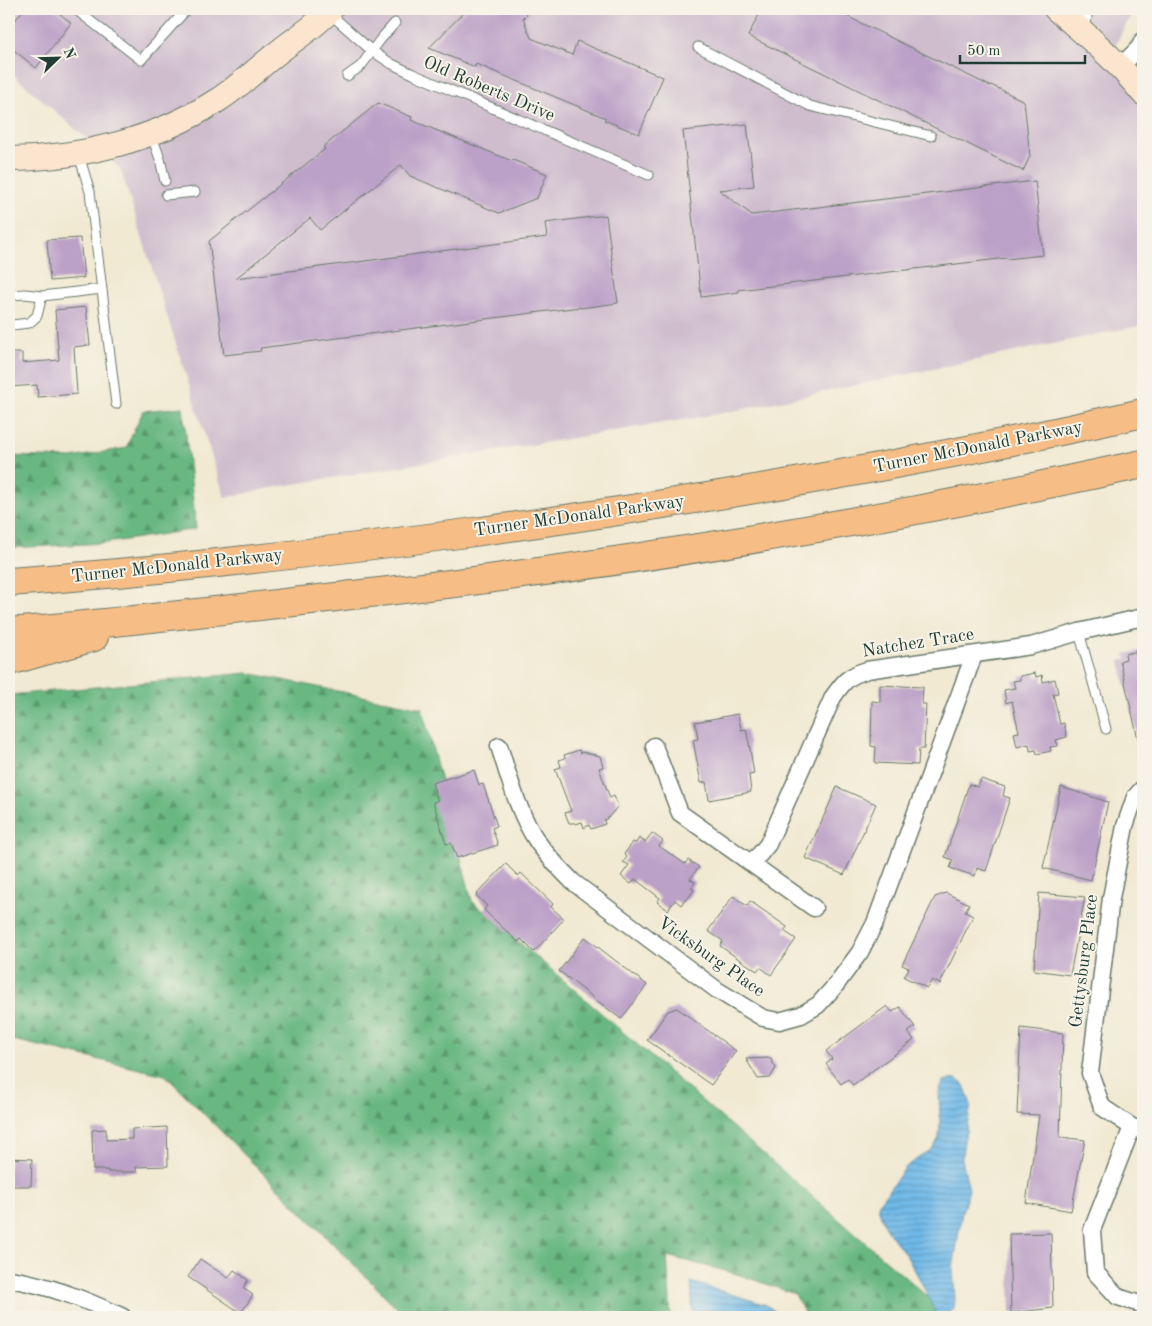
<svg xmlns="http://www.w3.org/2000/svg" width="1152" height="1326" font-family="'Old Standard TT',serif">
<defs>
<pattern id="forest-firs" width="22" height="20" patternUnits="userSpaceOnUse" patternTransform="scale(1.25)"><rect width="22" height="20" fill="#69b882"/><path d="M5 1l3.5 6h-7zM16 11l3.5 6h-7z" fill="#56976b"/></pattern>
<pattern id="water-rules" width="6" height="5" patternUnits="userSpaceOnUse" patternTransform="scale(1.25)"><rect width="6" height="5" fill="#70b9e8"/><path d="M0 2.5h6" fill="none" stroke="#5b98bd"/></pattern>
</defs>
<rect width="100%" height="100%" fill="#f7f3e8"/>
<filter id="ink" filterUnits="userSpaceOnUse"><feTurbulence type="fractalNoise" baseFrequency=".02" numOctaves="2"/><feDisplacementMap in="SourceGraphic" scale="10" xChannelSelector="R" yChannelSelector="G"/><feConvolveMatrix kernelMatrix="1 2 1 2 8 2 1 2 1" color-interpolation-filters="sRGB"/></filter>
<filter id="wash" filterUnits="userSpaceOnUse"><feTurbulence type="fractalNoise" baseFrequency=".0096" numOctaves="4" result="noise"/><feDisplacementMap in="SourceGraphic" scale="20" xChannelSelector="R" yChannelSelector="G"/><feGaussianBlur stdDeviation="1.12" result="paint"/><feColorMatrix in="noise" values="0 0 0 0 0 0 0 0 0 0 0 0 0 0 0 0 0 1.4 0 .05"/><feComposite in="paint" operator="in"/></filter>
<g filter="url(#wash)">
<rect width="100%" height="100%" fill="#f1e9d2"/>
<path fill="#cfbdce" d="M9,9h1125l-25,48 34,42v226l-420,88 -453,75 -45,10 -105,-330 -111,-97z"/>
<path fill="url(#forest-firs)" stroke="#447a5b" d="M183,407l13,122 -90,14 -97,5v-92l63,2 54,-10 17,-37z
M248,673l174,35 50,193 479,416h-145l-11,-23 -58,-20 -70,-18 4,61h-265l-241,-242 -156,-36v-344z"/>
<path fill="url(#water-rules)" stroke="#487b8e" d="M956,1079l8,6 7,20 -8,42 -1,12 7,31 -7,22 -9,57 2,30 -1,9 -7,9 -10,-1c-9,-20 -18,-40 -30,-59 -11,-17 -27,-32 -29,-53l28,-37 26,-18 7,-11 1,-17 -1,-29 5,-11z
M691,1282l76,23 14,12h-88z"/>
<g id="blocks">
<path fill="#bba0c7" d="M24,9h30l17,14 -35,45 -27,-22v-18z
M467,9h65l-9,9 8,20 41,17 5,-14 86,36 -24,57 -35,-14 2,-2 -130,-54 -1,3 -46,-19z
M762,9h70l158,77 1,-1 33,16 6,55 -7,15 -275,-135z
M378,103l34,14 -1,3 101,41 1,-1 34,14 -10,24 -38,15 -89,-37 -9,-11 -81,65 -10,-12 -74,60 311,-41 -2,-14 61,-8 12,88 -38,5v-1l-320,41 1,3 -37,4 -15,-114 116,-92 -2,-2z
M747,124l7,62 -35,4 33,25 283,-34 8,74 -36,4v-1l-269,32 1,2 -38,5 -18,-166z
M80,238l4,40 -34,3 -3,-41z
M86,307l4,38 -16,2 3,47 -39,3 -1,-12 -28,2v-34h13v10l37,-3 -4,-50z
M1143,650v88l-5,1 -18,-78 6,-2 -1,-5z
M1035,673l1,4 6,-2 1,7 12,-3 3,14 -5,1 7,30 4,-1 3,14 -11,3 2,6 -8,1 1,4 -14,3 -1,-4 -6,1 -1,-7 -12,3 -3,-14 5,-1 -7,-31 -6,2 -2,-13 11,-2 -2,-7 7,-1v-4z
M880,685l43,2 -1,17h4l-2,45h-5l-1,16 -43,-2 1,-16 -5,-1 1,-45 8,1z
M738,714l3,16 5,-1 3,14 5,31 -5,1 2,17 -42,8 -3,-18 -5,1 -8,-43 5,-1 -3,-17z
M579,750l1,3 2,-1 18,4 3,11 -4,1 11,30 4,-2 4,10 -10,12 -4,2 1,4 -14,5 -2,-4 -5,3 -2,-6 -6,2 -1,-1h-6l-4,-10 6,-2 -16,-42 6,-2 -2,-7 6,-2 -1,-3z
M474,770l5,15 4,-1 14,42 -5,2 6,17 -41,13 -6,-15 -5,1 -13,-42 5,-1 -6,-18z
M981,779l24,8 -2,9 7,2 -24,73 -9,-3 -2,8 -25,-8 3,-8 -8,-3 24,-73 9,3z
M837,787l39,17 -32,71 -39,-17z
M1061,787l47,15 -17,78 -48,-12z
M652,833l11,8 -4,5 26,18 3,-4 11,7 -9,12 5,3 -4,6 3,2 -8,11 -1,-2 -4,6 -6,-5 -7,10 -11,-8 3,-4 -25,-19 -4,5 -10,-8 8,-11 -6,-3 4,-5 -3,-3 9,-12 3,1 3,-5 6,4z
M506,864l12,12 3,-3 32,31 -2,3 13,12 -30,33 -13,-13 -3,3 -34,-32 3,-4 -11,-11z
M946,893l23,11 -4,8 8,4 -33,68 -8,-4 -5,8 -23,-11 5,-9 -7,-3 33,-68z
M1039,893l46,4 -15,78 -36,-5z
M733,896l14,10 3,-5 37,26 -3,4 12,8 -25,36 -11,-8 -3,4 -27,-18 -10,-7 3,-5 -15,-10z
M585,937l62,48 -26,34 -62,-48z
M887,1006l5,6 8,-5 15,20 -7,5 6,8 -61,45 -5,-6 -7,5 -15,-20 6,-5 -6,-8z
M677,1008l59,43 -25,34 -64,-45 21,-29z
M1021,1028l42,5 -3,104 25,3 -14,71 -45,-8 13,-88 -22,-1z
M770,1058l6,10 -6,10 -12,1 -12,-20z
M167,1127l1,39 -32,1 1,5h-29v-2h-15l-1,-40 14,-1v11l26,-1v-10z
M9,1158l23,1 -1,27h-22z
M1051,1233l2,75 -42,5 -2,-79z
M200,1259l28,19 6,-8 14,10 -5,8 10,7 -12,18 -53,-36z"/>
</g>
</g>
<g filter="url(#ink)">
<use href="#blocks" fill-opacity="0" stroke="#68796b" stroke-width="1"/>
<g fill="none" stroke-linecap="round" stroke-linejoin="round">
<g stroke="#68796b" stroke-width="11">
<path id="lane" d="M75,9l66,51 46,-51
M328,12l44,39 20,13 21,10 236,101
M1086,31l1,-16 3,-6
M698,47l112,59 121,30
M347,76l14,-10 19,-26 15,-17
M151,133l9,26 5,22
M79,155l11,37 26,212
M166,195l29,-3
M9,297l3,-2 13,-1 17,2 60,-7
M9,323l3,2 17,-2 8,-7 5,-20
M1079,632l27,97"/>
</g>
<g stroke="#68796b" stroke-width="19">
<path id="street" d="M1120,67l19,-19 4,-8
M499,746c10,31 20,69 38,95 10,15 23,28 36,41l144,108 46,28 16,3 22,-6 17,-10 17,-19 25,-34 15,-29 99,-268
M654,746l26,67 134,95
M1143,788l-8,9 -10,29 -14,72 -21,175 12,34 30,20 11,3
M750,863l10,-9 8,-10 65,-147c11,-16 15,-21 34,-27l164,-24 48,-14 64,-15
M1132,1127l-40,103 3,42 23,25 25,8
M9,1279c40,6 77,21 114,38"/>
</g>
<g stroke="#68796b" stroke-width="26">
<path id="secondary" d="M1056,9c31,26 62,53 87,84
M9,159c73,-1 147,-19 209,-59 23,-15 42,-34 63,-50 15,-12 38,-26 50,-41"/>
</g>
<g stroke="#68796b" stroke-width="30">
<path id="highway" d="M9,582c153,-11 306,-29 458,-49 227,-31 453,-70 676,-120
M9,632c109,-9 218,-22 327,-35 55,-7 110,-12 166,-20 215,-29 429,-67 641,-113
M9,661l85,-24"/>
</g>
<use href="#lane" stroke="#fff" stroke-width="9"/>
<use href="#street" stroke="#fff" stroke-width="16"/>
<use href="#secondary" stroke="#fbe5cf" stroke-width="24"/>
<use href="#highway" stroke="#f6be86" stroke-width="28"/>
</g>
</g>
<g text-anchor="middle" dominant-baseline="central" stroke-width="4" stroke-linejoin="round" paint-order="stroke">
<g font-size="18" fill="#1f3d34" stroke="#f7f3e8">
<text transform="translate(489 89) rotate(23)">Old Roberts Drive</text>
<text transform="translate(978 447) rotate(-11)">Turner McDonald Parkway</text>
<text transform="translate(579 516) rotate(-8)">Turner McDonald Parkway</text>
<text transform="translate(177 566) rotate(-6)">Turner McDonald Parkway</text>
<text transform="translate(918 643) rotate(-9)">Natchez Trace</text>
<text transform="translate(711 957) rotate(35)">Vicksburg Place</text>
<text transform="translate(1084 961) rotate(-83)">Gettysburg Place</text>
</g>
</g>
<rect width="1152" height="1326" fill="none" stroke="#f7f3e8" stroke-width="30"/>
<g transform="translate(58 58) rotate(67)" stroke="#f7f3e8" stroke-width="4" paint-order="stroke">
<path d="M0-4L9 19L0 12L-9 19Z" fill="#1f3d34"/>
<text y="-8" font-size="14" font-weight="bold" text-anchor="middle" fill="#1f3d34">N</text>
</g>
<path d="M960 55v8h125v-8" fill="none" stroke="#1f3d34" stroke-width="2.5"/>
<text x="967" y="55" font-size="15" fill="#1f3d34" stroke="#f7f3e8" stroke-width="4" paint-order="stroke">50 m</text>
</svg>
